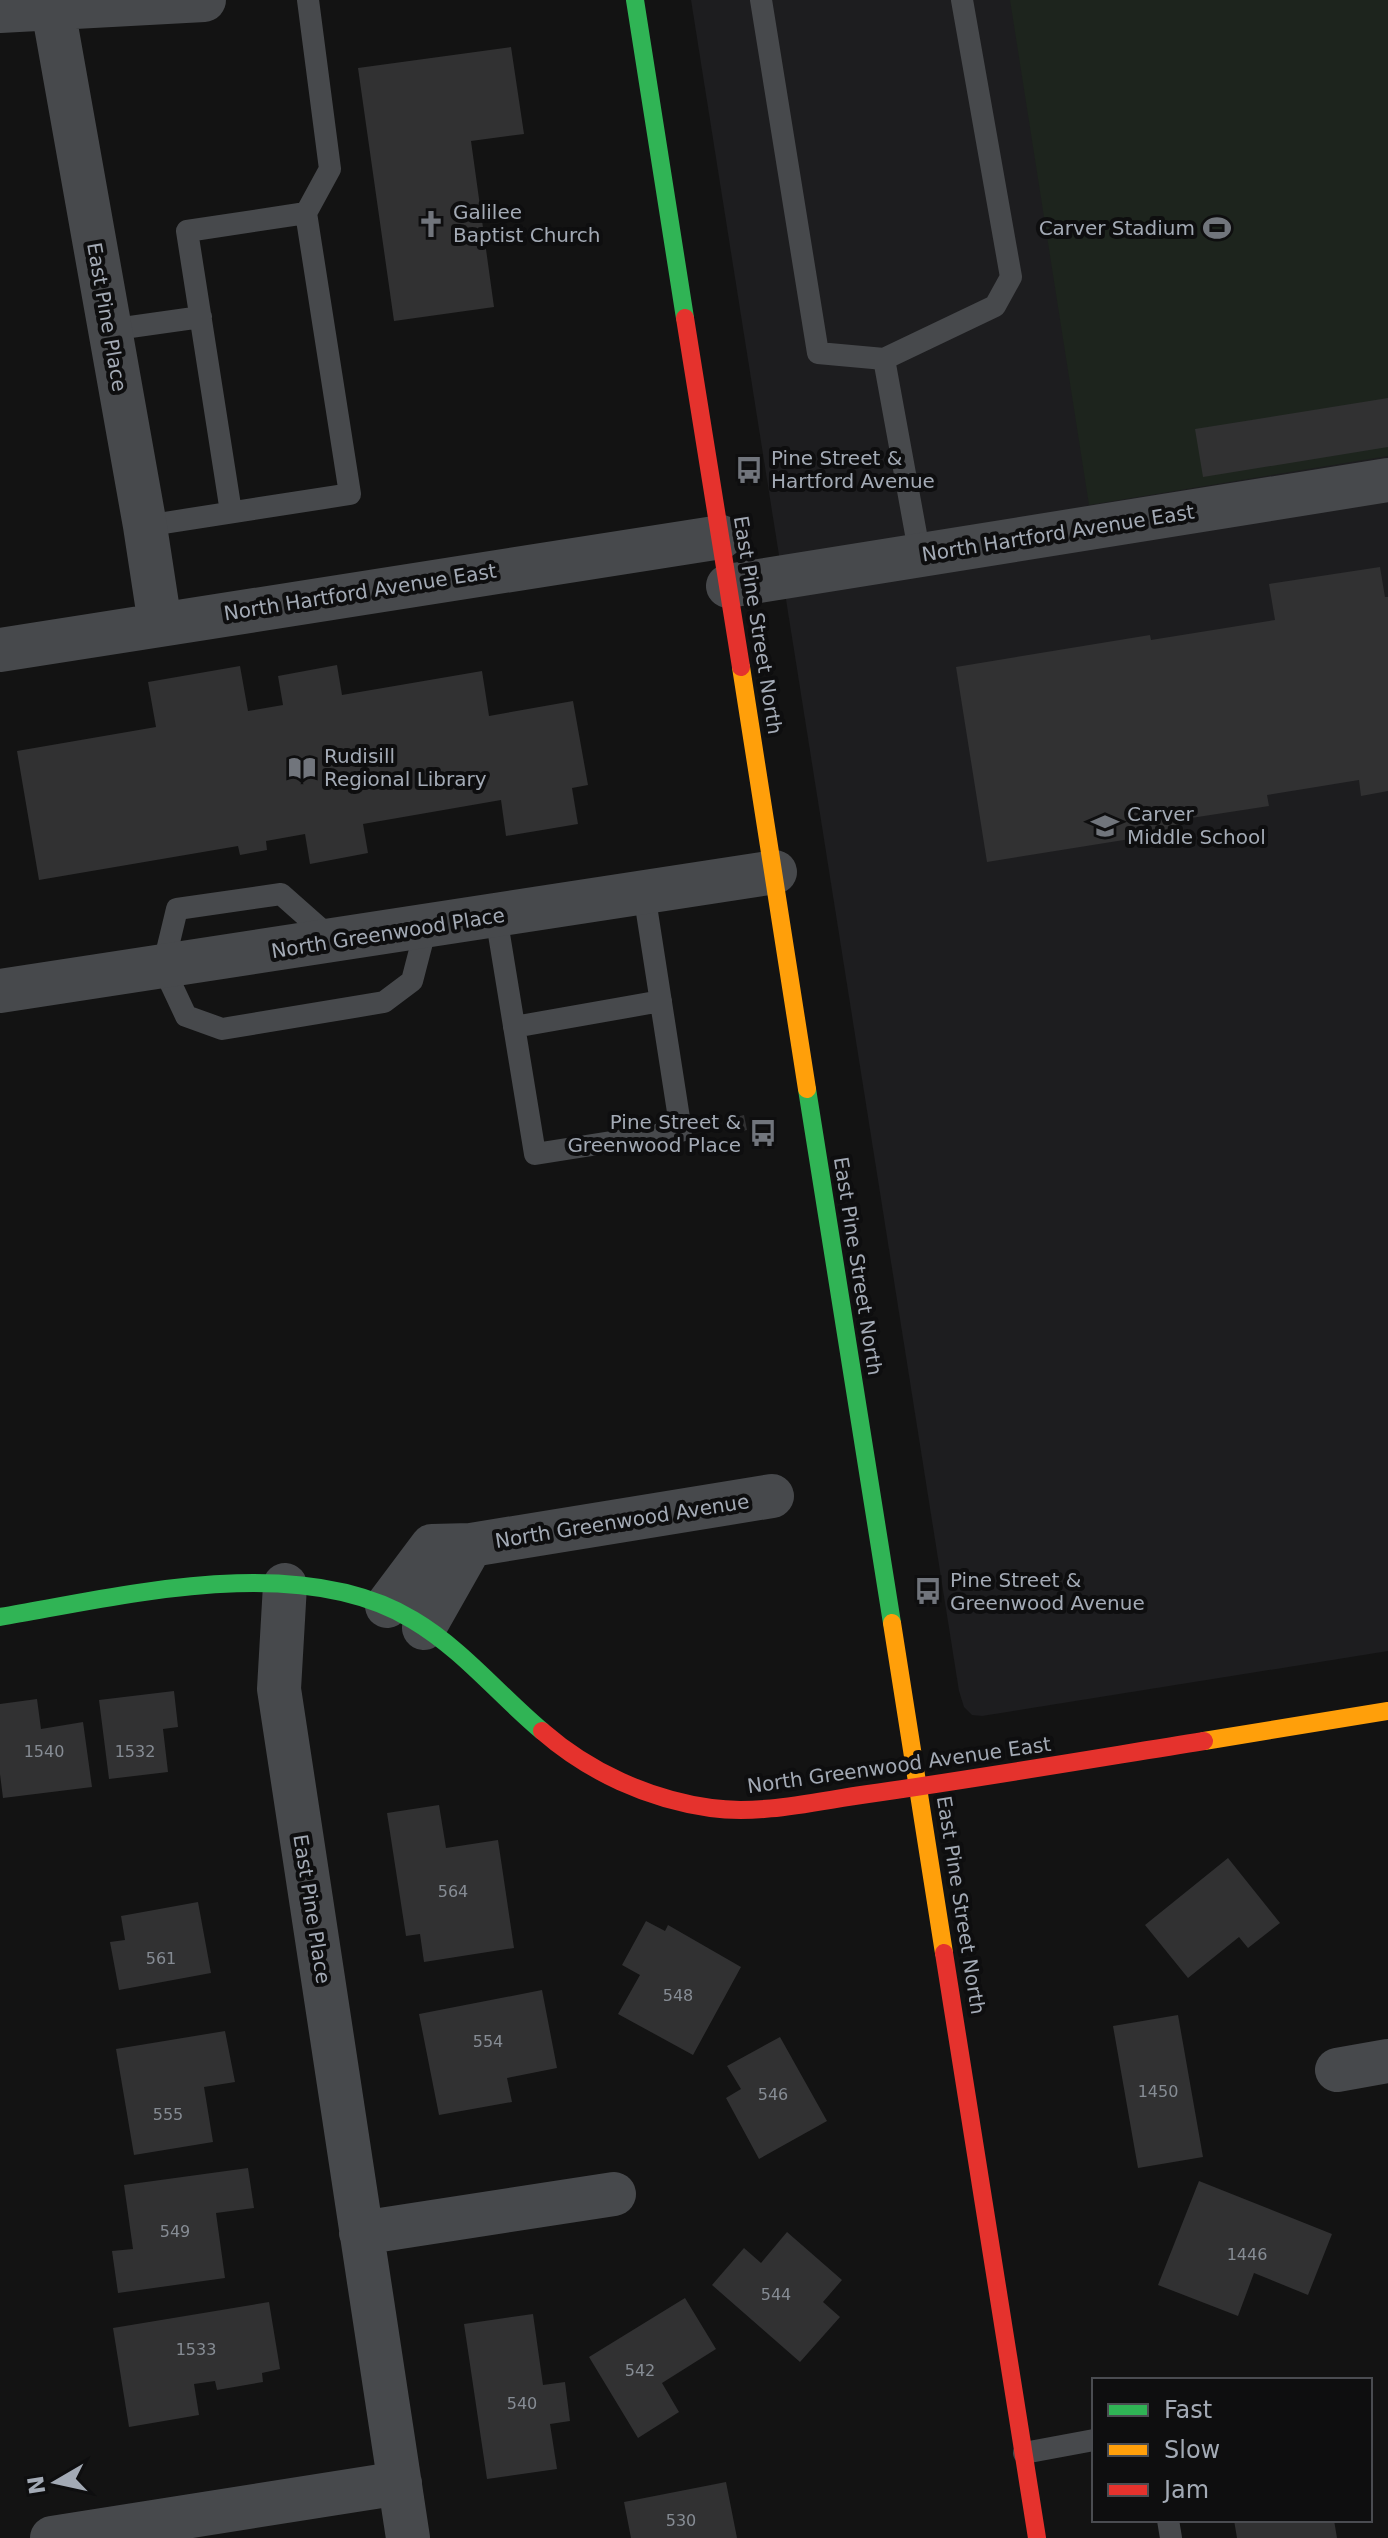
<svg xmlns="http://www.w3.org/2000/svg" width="1388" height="2538" font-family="'DejaVu Sans',sans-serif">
<rect width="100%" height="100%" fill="#131313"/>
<path fill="#1d1d1f" d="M691,0h697v1651l-406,65 -10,-1 -8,-8 -5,-16z"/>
<path fill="#1d241d" d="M1010,0h378v456l-299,49z"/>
<path fill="#313132" d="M511,47l13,87 -53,7 23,166 -100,14 -36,-253z
M1388,398v49l-185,30 -8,-48z
M1380,567l5,30h3v194l-27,5 -2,-16 -92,15 2,11 -91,14 2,11 -193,31 -31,-195 194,-32 1,5 124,-20 -6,-36z
M337,665l5,30 140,-24 7,45 84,-15 15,84 -16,3 6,36 -72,12 -5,-36 -138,24 5,29 -58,11 -5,-30 -39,7 1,9 -27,5 -2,-9 -199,34 -22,-129 139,-24 -8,-45 92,-16 8,45 35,-6 -5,-29z
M744,1115l3,15 -8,2 -3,-15z
M174,1691l4,36 -15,2 5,43 -59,7 -10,-79z
M37,1699l4,30 42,-7 9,65 -89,11 -3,-24v-70z
M439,1805l7,43 52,-8 16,108 -90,14 -4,-28 -14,2 -19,-123z
M1228,1858l52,65 -32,25 -9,-11 -51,41 -43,-53z
M198,1902l13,71 -92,17 -9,-48 15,-2 -4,-24z
M646,1921l19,10 3,-6 73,42 -48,88 -75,-41 22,-39 -18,-10z
M542,1990l15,78 -50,10 5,24 -73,13 -20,-101z
M1178,2015l25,142 -65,11 -25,-142z
M225,2031l10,51 -31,5 9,55 -79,13 -18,-106z
M780,2037l47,84 -68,38 -33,-61 15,-9 -14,-23z
M248,2168l6,40 -38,5 9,65 -107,15 -6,-42 21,-2 -9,-64z
M1199,2181l133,53 -24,61 -54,-22 -16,43 -80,-31z
M787,2232l55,48 -19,22 17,15 -40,45 -88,-77 32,-37 17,15z
M685,2298l31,51 -54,34 17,29 -41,26 -49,-81z
M269,2302l11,67 -18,4 1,9 -46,8 -2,-9 -21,3 5,31 -70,12 -16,-99z
M533,2314l10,71 22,-3 5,39 -20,3 7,45 -70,10 -23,-155z
M726,2482l11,56h-106l-7,-36z
M1234,2520h100l3,18h-100z"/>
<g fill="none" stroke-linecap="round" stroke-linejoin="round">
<path stroke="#47494c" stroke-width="22" d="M761,0l57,353 66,6 111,-53 16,-29 -49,-277
M306,213l24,-44 -22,-169
M109,330l92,-13
M884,359l36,197
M145,526l205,-32 -44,-281 -119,18 44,281
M496,916l39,238 146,-23 -37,-238
M333,940l-52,-46 -104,15 -14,58 23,49 36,13 162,-27 28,-21 14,-54
M514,1027l147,-26
M1024,2453l70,-13
M1168,2520l3,18"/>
<path stroke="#47494c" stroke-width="44" d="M53,9l92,517 15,98
M0,11l204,-11
M728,586l660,-106
M0,650l721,-113
M0,991l775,-119
M285,1585l-6,104 129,849
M387,1606l45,-60 39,-1 301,-49
M424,1628l47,-83
M1337,2070l51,-9
M361,2233l253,-39
M52,2538l348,-55"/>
<path stroke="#30b455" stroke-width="18" d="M635,0l50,318
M807,1089l85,534
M0,1617c123,-21 299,-66 413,3 49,29 85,74 129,111"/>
<path stroke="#ff9f0a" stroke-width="18" d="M741,667l66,422
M892,1623l52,330
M1204,1741l184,-30"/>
<path stroke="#e5322d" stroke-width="18" d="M685,318l56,349
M542,1731c47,41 106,68 169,77 51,7 106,-7 157,-14 112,-16 224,-35 336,-53
M944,1953l93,585"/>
</g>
<defs>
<g id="church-bare" transform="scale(2.16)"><path d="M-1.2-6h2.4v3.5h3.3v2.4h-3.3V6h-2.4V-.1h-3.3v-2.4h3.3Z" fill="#71757c" stroke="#0e0e0f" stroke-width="2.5" paint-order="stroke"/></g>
<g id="stadium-bare" transform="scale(2.16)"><path d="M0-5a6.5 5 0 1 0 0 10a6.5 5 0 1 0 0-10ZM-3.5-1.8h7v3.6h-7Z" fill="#71757c" stroke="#0e0e0f" stroke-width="2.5" paint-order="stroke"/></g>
<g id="bus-bare" transform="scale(2.16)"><path d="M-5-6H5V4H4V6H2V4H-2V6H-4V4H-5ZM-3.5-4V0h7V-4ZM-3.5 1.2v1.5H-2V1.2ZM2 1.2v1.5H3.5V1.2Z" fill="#71757c" stroke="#0e0e0f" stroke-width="2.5" paint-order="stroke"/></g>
<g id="library-bare" transform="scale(2.16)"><path d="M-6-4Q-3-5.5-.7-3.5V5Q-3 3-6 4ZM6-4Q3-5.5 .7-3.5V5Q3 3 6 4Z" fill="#71757c" stroke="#0e0e0f" stroke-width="2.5" paint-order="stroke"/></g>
<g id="school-bare" transform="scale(2.16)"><path d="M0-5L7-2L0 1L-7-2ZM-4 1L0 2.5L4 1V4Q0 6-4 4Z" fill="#71757c" stroke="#0e0e0f" stroke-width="2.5" paint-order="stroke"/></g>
</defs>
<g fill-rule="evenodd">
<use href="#church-bare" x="431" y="224"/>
<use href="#stadium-bare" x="1217" y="228"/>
<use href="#bus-bare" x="749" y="470"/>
<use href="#library-bare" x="302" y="768"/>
<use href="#school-bare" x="1105" y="826"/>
<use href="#bus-bare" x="763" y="1133"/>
<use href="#bus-bare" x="928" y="1591"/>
</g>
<g text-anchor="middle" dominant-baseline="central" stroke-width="8" stroke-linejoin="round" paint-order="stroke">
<g font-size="16" fill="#868c94">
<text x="44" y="1751">1540</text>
<text x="135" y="1751">1532</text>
<text x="453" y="1891">564</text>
<text x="161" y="1958">561</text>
<text x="678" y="1995">548</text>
<text x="488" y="2041">554</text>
<text x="1158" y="2091">1450</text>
<text x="773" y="2094">546</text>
<text x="168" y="2114">555</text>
<text x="175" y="2231">549</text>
<text x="1247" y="2254">1446</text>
<text x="776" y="2294">544</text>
<text x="196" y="2349">1533</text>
<text x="640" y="2370">542</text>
<text x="522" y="2403">540</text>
<text x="681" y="2520">530</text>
</g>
<g font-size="20" fill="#a3aab5" stroke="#0e0e0f" text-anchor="start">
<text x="453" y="212">Galilee<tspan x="453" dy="23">Baptist Church</tspan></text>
<text x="1195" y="228" text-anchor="end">Carver Stadium</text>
<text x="771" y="458">Pine Street &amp;<tspan x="771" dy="23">Hartford Avenue</tspan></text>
<text x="324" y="756">Rudisill<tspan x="324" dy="23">Regional Library</tspan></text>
<text x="1127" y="814">Carver<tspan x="1127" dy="23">Middle School</tspan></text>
<text x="741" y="1122" text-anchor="end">Pine Street &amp;<tspan x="741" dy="23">Greenwood Place</tspan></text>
<text x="950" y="1580">Pine Street &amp;<tspan x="950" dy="23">Greenwood Avenue</tspan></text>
</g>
<g font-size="20" fill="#a3aab5" stroke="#0e0e0f">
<text transform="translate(107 317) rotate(80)">East Pine Place</text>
<text transform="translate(1058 533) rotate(-9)">North Hartford Avenue East</text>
<text transform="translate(360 592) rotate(-9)">North Hartford Avenue East</text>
<text transform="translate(758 625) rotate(81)">East Pine Street North</text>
<text transform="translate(388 933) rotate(-9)">North Greenwood Place</text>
<text transform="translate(858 1266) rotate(81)">East Pine Street North</text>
<text transform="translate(622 1521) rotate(-9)">North Greenwood Avenue</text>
<text transform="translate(899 1765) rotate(-8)">North Greenwood Avenue East</text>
<text transform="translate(961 1905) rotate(81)">East Pine Street North</text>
<text transform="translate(312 1909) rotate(81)">East Pine Place</text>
</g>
</g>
<rect x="1092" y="2378" width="280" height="144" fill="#0e0e0f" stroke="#4a4c51" stroke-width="2"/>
<rect x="1108" y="2404" width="40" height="12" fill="#30b455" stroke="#4a4c51" stroke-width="2"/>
<text x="1164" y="2418" font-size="24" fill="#a3aab5">Fast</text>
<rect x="1108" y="2444" width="40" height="12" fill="#ff9f0a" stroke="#4a4c51" stroke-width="2"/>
<text x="1164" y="2458" font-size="24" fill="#a3aab5">Slow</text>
<rect x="1108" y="2484" width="40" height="12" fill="#e5322d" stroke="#4a4c51" stroke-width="2"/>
<text x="1164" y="2498" font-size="24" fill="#a3aab5">Jam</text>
<g transform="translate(56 2482) rotate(261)" stroke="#0e0e0f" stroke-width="6" paint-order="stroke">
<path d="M0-6L14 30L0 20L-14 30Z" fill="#a3aab5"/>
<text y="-12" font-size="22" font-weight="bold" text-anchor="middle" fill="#a3aab5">N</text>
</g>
</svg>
